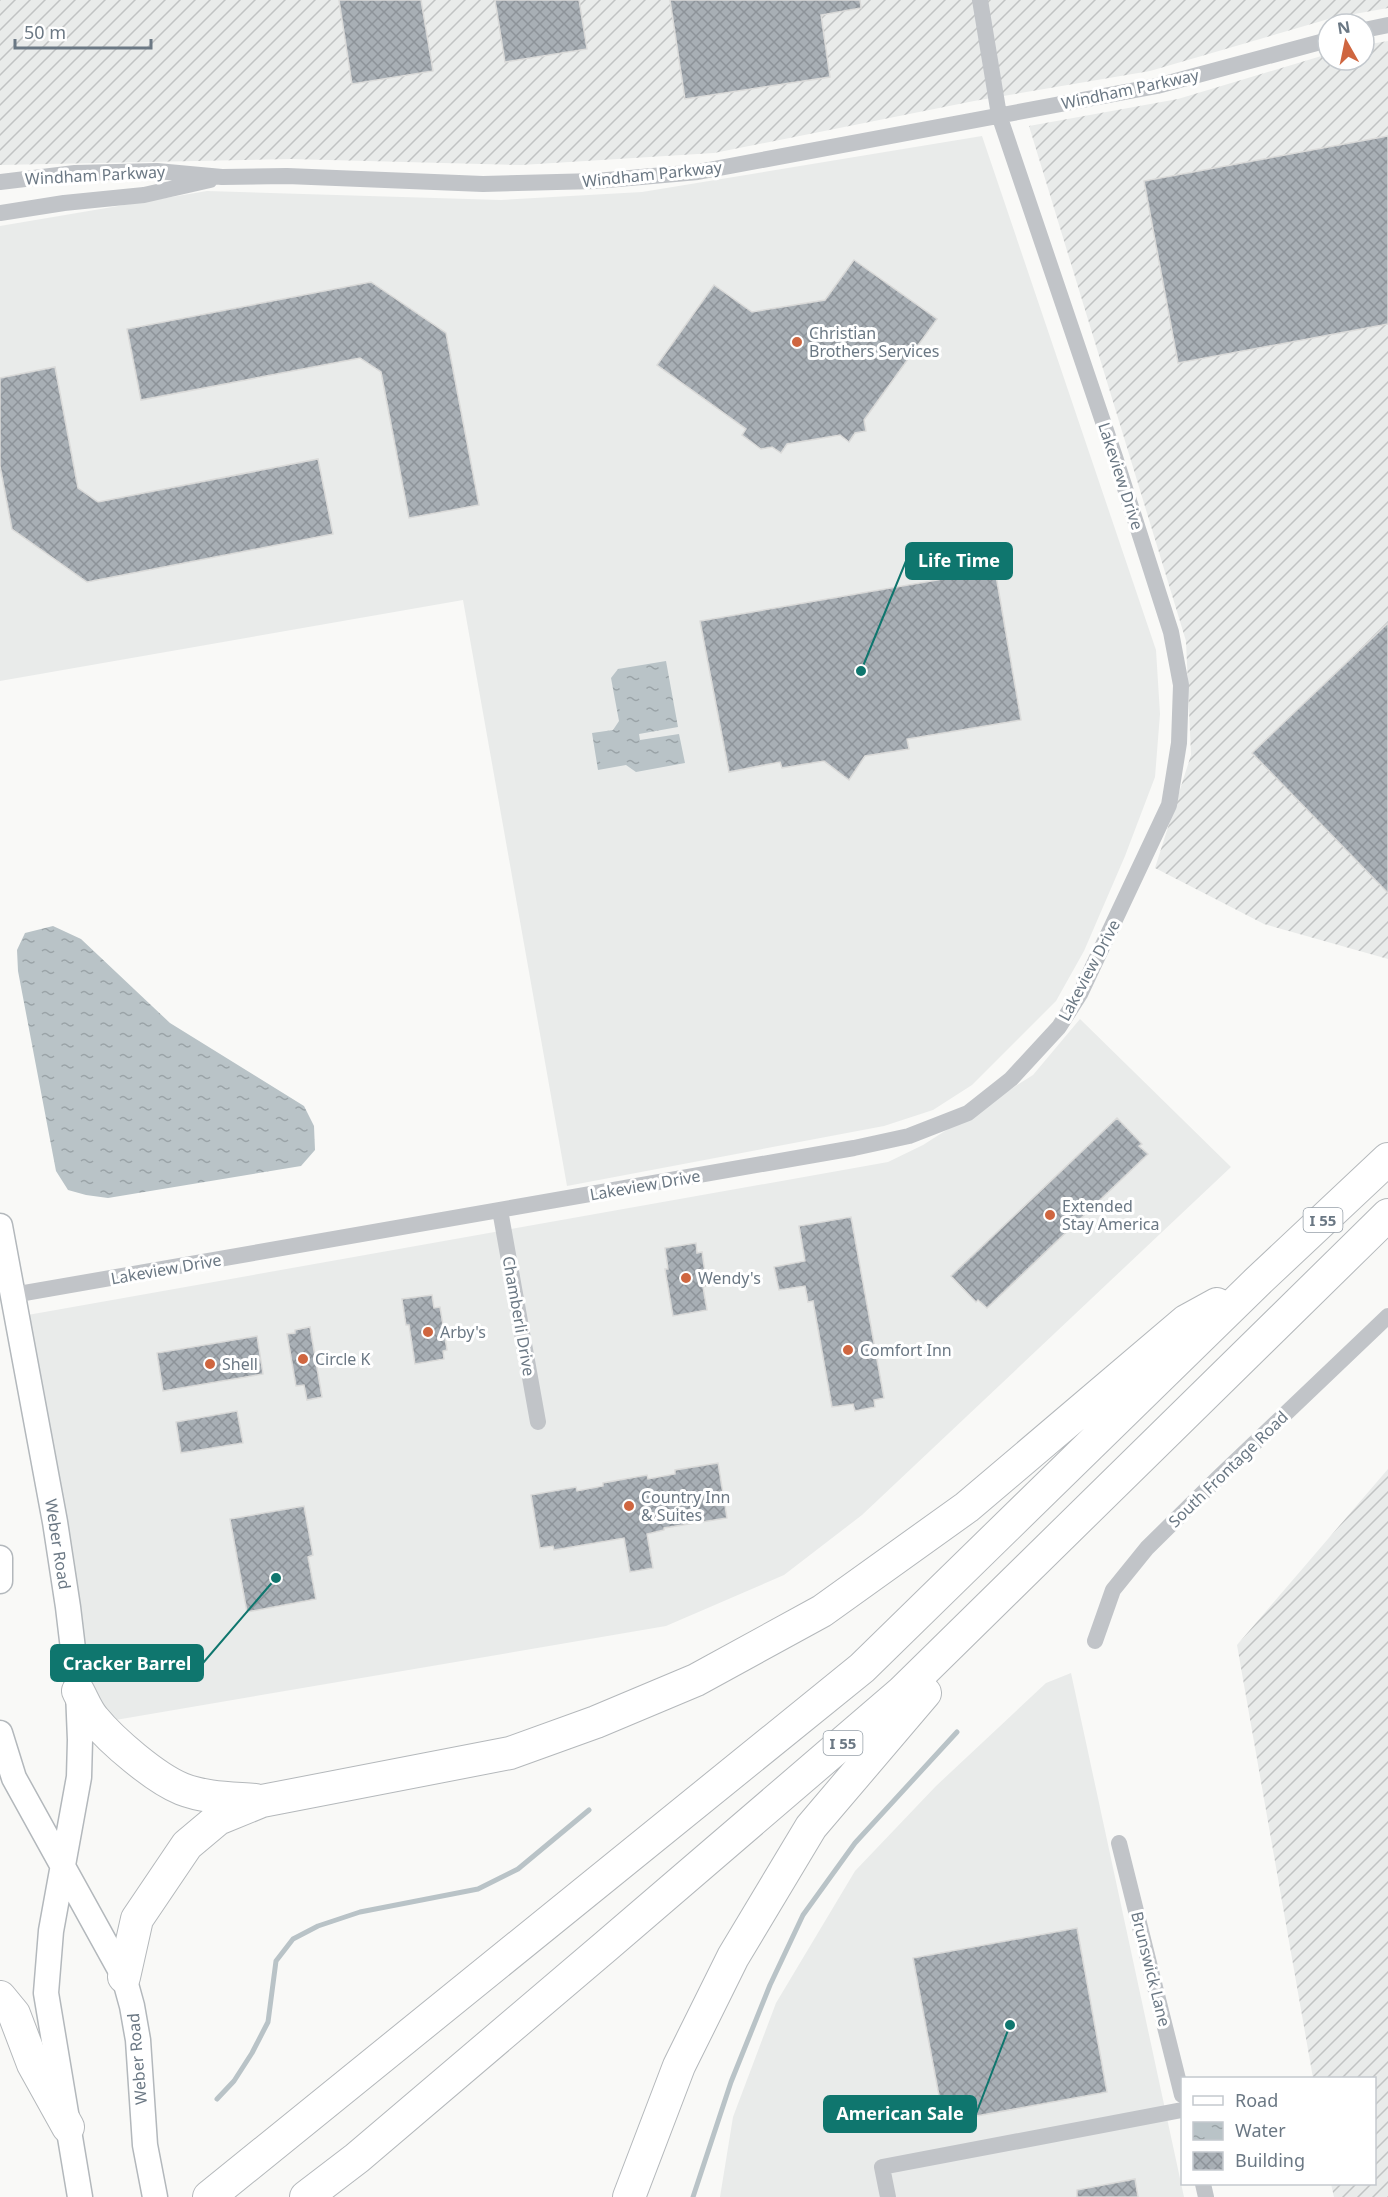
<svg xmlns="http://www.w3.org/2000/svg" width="1388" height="2197" font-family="'Noto Sans',sans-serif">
<defs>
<pattern id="industrial-furrows" width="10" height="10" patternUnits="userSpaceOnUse" patternTransform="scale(1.5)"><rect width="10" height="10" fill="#e9ebea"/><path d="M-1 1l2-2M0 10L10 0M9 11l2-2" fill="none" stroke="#c1c3c3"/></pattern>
<pattern id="water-ripples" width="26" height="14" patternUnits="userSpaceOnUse" patternTransform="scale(1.5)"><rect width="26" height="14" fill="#b9c3c7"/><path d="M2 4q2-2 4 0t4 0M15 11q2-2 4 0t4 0" fill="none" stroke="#9aa3a7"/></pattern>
<pattern id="building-cross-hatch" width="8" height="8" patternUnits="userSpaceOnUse" patternTransform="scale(1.5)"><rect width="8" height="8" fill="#a8afb5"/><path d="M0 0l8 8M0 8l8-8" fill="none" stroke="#8d9399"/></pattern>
</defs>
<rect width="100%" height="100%" fill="#f9f9f7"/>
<path fill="#e9ebea" d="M982,136l174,514 4,64 -5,63 -30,79 -41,95 -28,50 -84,84 -39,25 -49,16 -317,60 -104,-586 -463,81v-455l207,-35 294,9 141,-8z
M1080,1019l151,148 -369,348 -78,60 -118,51 -574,98 -70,-408 866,-154 35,-17 110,-70z
M1071,1673l113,524h-464l13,-80 43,-114 79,-132 81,-85 110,-103z"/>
<path fill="url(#industrial-furrows)" d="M0,0h1388v8l-56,10 -182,53 -176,30 -260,52 -193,12 -230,-6 -291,6z
M1388,41v918l-124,-35 -109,-56 36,-113 -5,-114 -157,-515 149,-27 150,-45v6h36v-15z
M1388,1469v728h-54l-3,-13h43v-106h-61l-76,-433z"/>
<path fill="url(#water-ripples)" d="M666,661l12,66 -39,7 1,6 39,-6 6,29 -49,9 -10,-7 -28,5 -6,-37 21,-3 6,-9 -8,-43 7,-9z
M53,926l28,13 89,84 134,83 10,20 1,24 -14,16 -193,32 -22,-3 -18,-5 -12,-19 -38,-200 -1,-21 8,-17z"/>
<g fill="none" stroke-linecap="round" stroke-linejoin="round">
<path stroke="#b9c3c7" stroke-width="5" d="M217,2099l17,-18 18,-28 16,-31 8,-61 17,-22 25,-13 42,-14 118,-23 40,-20 71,-59
M693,2197l38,-115 39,-97 33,-70 52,-72 102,-111"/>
</g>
<path fill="url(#building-cross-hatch)" stroke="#dadad9" stroke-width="1.5" d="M339,0h82l12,71 -81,13z
M495,0h84l8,49 -82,13z
M670,0h190l1,8 -40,7 9,62 -145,22z
M1388,136v188l-210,39 -34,-182z
M854,260l83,59 -73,101 2,11 -11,2 -6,9 -9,-7 -53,9 -6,9 -9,-6 -11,2 -19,-14 4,-6 -89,-64 57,-80 38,27 73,-12z
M371,282l75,51 33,172 -70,13 -28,-146 -21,-14 -219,42 -14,-71z
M55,367l23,121 20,14 220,-43 15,75 -246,48 -75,-53 -12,-63v-88z
M995,570l26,150 -114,19 2,10 -44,7 -16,24 -25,-19 -42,7 -2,-6 -51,10 -29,-151z
M1388,623v270l-136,-140z
M1117,1118l25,26 -3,2 9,8 -161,154 -9,-8 -2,2 -25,-26z
M851,1217l33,181 -10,2 1,7 -20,4 -2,-7 -21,3 -19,-106 -5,1 -3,-16 -26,4 -5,-23 31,-6 -6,-35z
M696,1243l1,10 5,-1 5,34 -4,1 4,23 -34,6 -8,-47h3l-3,-21z
M432,1295l2,13 6,-1 7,43 -4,1 1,8 -29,5 -6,-39h-3l-4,-26z
M310,1327l12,70 -15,3 -3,-15 -8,1 -9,-52 8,-1v-3z
M257,1336l6,38 -100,17 -6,-38z
M237,1411l6,32 -62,10 -5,-31z
M718,1463l9,55 -63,10v2l-17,4 6,34 -23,4 -6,-34 -70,12 -1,-4 -13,2 -9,-53 45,-8 1,4 26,-5v-3l44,-8 1,4 27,-5v-4z
M304,1506l9,49 -5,2 8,42 -69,13 -17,-93z
M1077,1928l30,164 -163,30 -31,-164z
M1135,2179l3,18h-61v-7z"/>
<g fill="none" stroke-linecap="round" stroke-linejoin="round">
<g stroke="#b3b8bc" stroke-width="27">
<path id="secondary" d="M0,1226l55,296 13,85 10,84 2,49 -1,37 -28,154 -5,62 34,204
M0,1558v23
M0,1733l14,45 110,199 8,29 6,34 7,105 10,52"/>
</g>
<g stroke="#b4b8bb" stroke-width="34">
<path id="highway" d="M78,1691c5,9 9,20 16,28 18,22 61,59 88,70 23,9 49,9 73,11
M124,1977l13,-58 50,-74 31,-26 44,-18 248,-48 86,-31 100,-42 126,-69 145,-104 219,-186 31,-17
M0,1997l14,17 19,50 35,63
M209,2197l653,-529 395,-386 131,-123
M306,2197l51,-39 248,-211 297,-255 486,-477
M629,2197l50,-131 54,-109 78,-130 114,-134"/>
</g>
<path stroke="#c1c4c8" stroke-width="16" d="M1364,30l24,-5
M0,182l75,-9 82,-2 65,6 65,-1 196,8 113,-3 102,-9 459,-86 171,-46
M0,213l64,-10 80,-8 66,-15
M500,1210l38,212
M13,1295l841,-147 55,-12 59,-23 43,-34 48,-52 21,-33 89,-189 10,-62 2,-58 -10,-53 -56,-175 -116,-342 -19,-115
M1095,1641l18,-51 34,-42 71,-70 170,-162
M1119,1843l63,252
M1203,2184l3,13
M888,2197l-6,-30 300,-57"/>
<use href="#secondary" stroke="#fff" stroke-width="24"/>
<use href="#highway" stroke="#fff" stroke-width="32"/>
</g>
<g fill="#cf6640" stroke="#fff" stroke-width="2">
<circle cx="797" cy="342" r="6"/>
<circle cx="1050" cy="1215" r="6"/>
<circle cx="686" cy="1278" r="6"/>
<circle cx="428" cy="1332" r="6"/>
<circle cx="848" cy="1350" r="6"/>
<circle cx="303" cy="1359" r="6"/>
<circle cx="210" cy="1364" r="6"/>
<circle cx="629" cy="1506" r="6"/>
</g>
<g text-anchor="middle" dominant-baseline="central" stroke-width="6" stroke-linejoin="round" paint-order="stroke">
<g fill="#fff" stroke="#97a0a9" stroke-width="1.5">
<rect x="1303.5" y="1208" width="39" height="24" rx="4.5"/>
<rect x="823.5" y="1731" width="39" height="24" rx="4.5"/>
</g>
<g font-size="15" font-weight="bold" fill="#6b7884">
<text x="1323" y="1220">I 55</text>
<text x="843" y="1743">I 55</text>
</g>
<g font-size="16" fill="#6b7884" stroke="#fff">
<text transform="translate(1130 89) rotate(-12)">Windham Parkway</text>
<text transform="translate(652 174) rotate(-6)">Windham Parkway</text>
<text transform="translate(95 175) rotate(-3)">Windham Parkway</text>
<text transform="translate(1121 476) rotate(72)">Lakeview Drive</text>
<text transform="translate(1089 970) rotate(-62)">Lakeview Drive</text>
<text transform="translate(645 1185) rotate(-10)">Lakeview Drive</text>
<text transform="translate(166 1269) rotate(-10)">Lakeview Drive</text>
<text transform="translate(519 1316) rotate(80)">Chamberli Drive</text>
<text transform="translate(1228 1469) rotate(-44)">South Frontage Road</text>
<text transform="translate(58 1544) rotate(81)">Weber Road</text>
<text transform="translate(1151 1969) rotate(76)">Brunswick Lane</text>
<text transform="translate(137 2059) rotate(-95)">Weber Road</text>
</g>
<g font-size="16" fill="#6b7884" stroke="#fff" text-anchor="start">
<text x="809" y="333">Christian<tspan x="809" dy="18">Brothers Services</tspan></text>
<text x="1062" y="1206">Extended<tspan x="1062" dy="18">Stay America</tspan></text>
<text x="698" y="1278">Wendy's</text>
<text x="440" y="1332">Arby's</text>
<text x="860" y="1350">Comfort Inn</text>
<text x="315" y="1359">Circle K</text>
<text x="222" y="1364">Shell</text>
<text x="641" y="1497">Country Inn<tspan x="641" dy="18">&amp; Suites</tspan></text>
</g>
</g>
<path fill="none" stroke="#0f766e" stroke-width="2" d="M861 671L906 561M276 1578L203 1663M1010 2025L976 2114"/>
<g fill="#0f766e" stroke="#fff" stroke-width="2">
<circle cx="861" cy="671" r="6"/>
<circle cx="276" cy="1578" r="6"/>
<circle cx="1010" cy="2025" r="6"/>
</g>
<g fill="#0f766e" stroke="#0f766e" stroke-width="2">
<rect x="906" y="543" width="106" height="36" rx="6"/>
<rect x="51" y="1645" width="152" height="36" rx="6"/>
<rect x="824" y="2096" width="152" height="36" rx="6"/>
</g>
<g font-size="18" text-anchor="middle" font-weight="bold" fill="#fff">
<text x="959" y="567">Life Time</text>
<text x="127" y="1670">Cracker Barrel</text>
<text x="900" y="2120">American Sale</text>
</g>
<rect x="1181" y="2077" width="195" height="108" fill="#ffffff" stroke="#c4c9ce" stroke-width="1.5"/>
<rect x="1193" y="2096" width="30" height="9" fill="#ffffff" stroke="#c4c9ce" stroke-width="1.5"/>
<text x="1235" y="2107" font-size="18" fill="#6b7884">Road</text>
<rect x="1193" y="2122" width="30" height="18" fill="url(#water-ripples)" stroke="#c4c9ce" stroke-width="1.5"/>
<text x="1235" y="2137" font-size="18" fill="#6b7884">Water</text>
<rect x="1193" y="2152" width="30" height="18" fill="url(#building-cross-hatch)" stroke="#c4c9ce" stroke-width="1.5"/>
<text x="1235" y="2167" font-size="18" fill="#6b7884">Building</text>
<g transform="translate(1346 42) rotate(351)"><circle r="28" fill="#ffffff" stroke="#c4c9ce" stroke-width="1.5"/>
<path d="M0-4.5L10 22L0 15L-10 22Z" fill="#cf6640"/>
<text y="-9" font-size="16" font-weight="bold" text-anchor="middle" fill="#6b7884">N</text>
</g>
<path d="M15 39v9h136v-9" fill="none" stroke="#6b7884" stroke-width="3"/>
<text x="24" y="39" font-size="18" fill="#6b7884" stroke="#ffffff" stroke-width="4.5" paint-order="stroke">50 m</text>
</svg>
